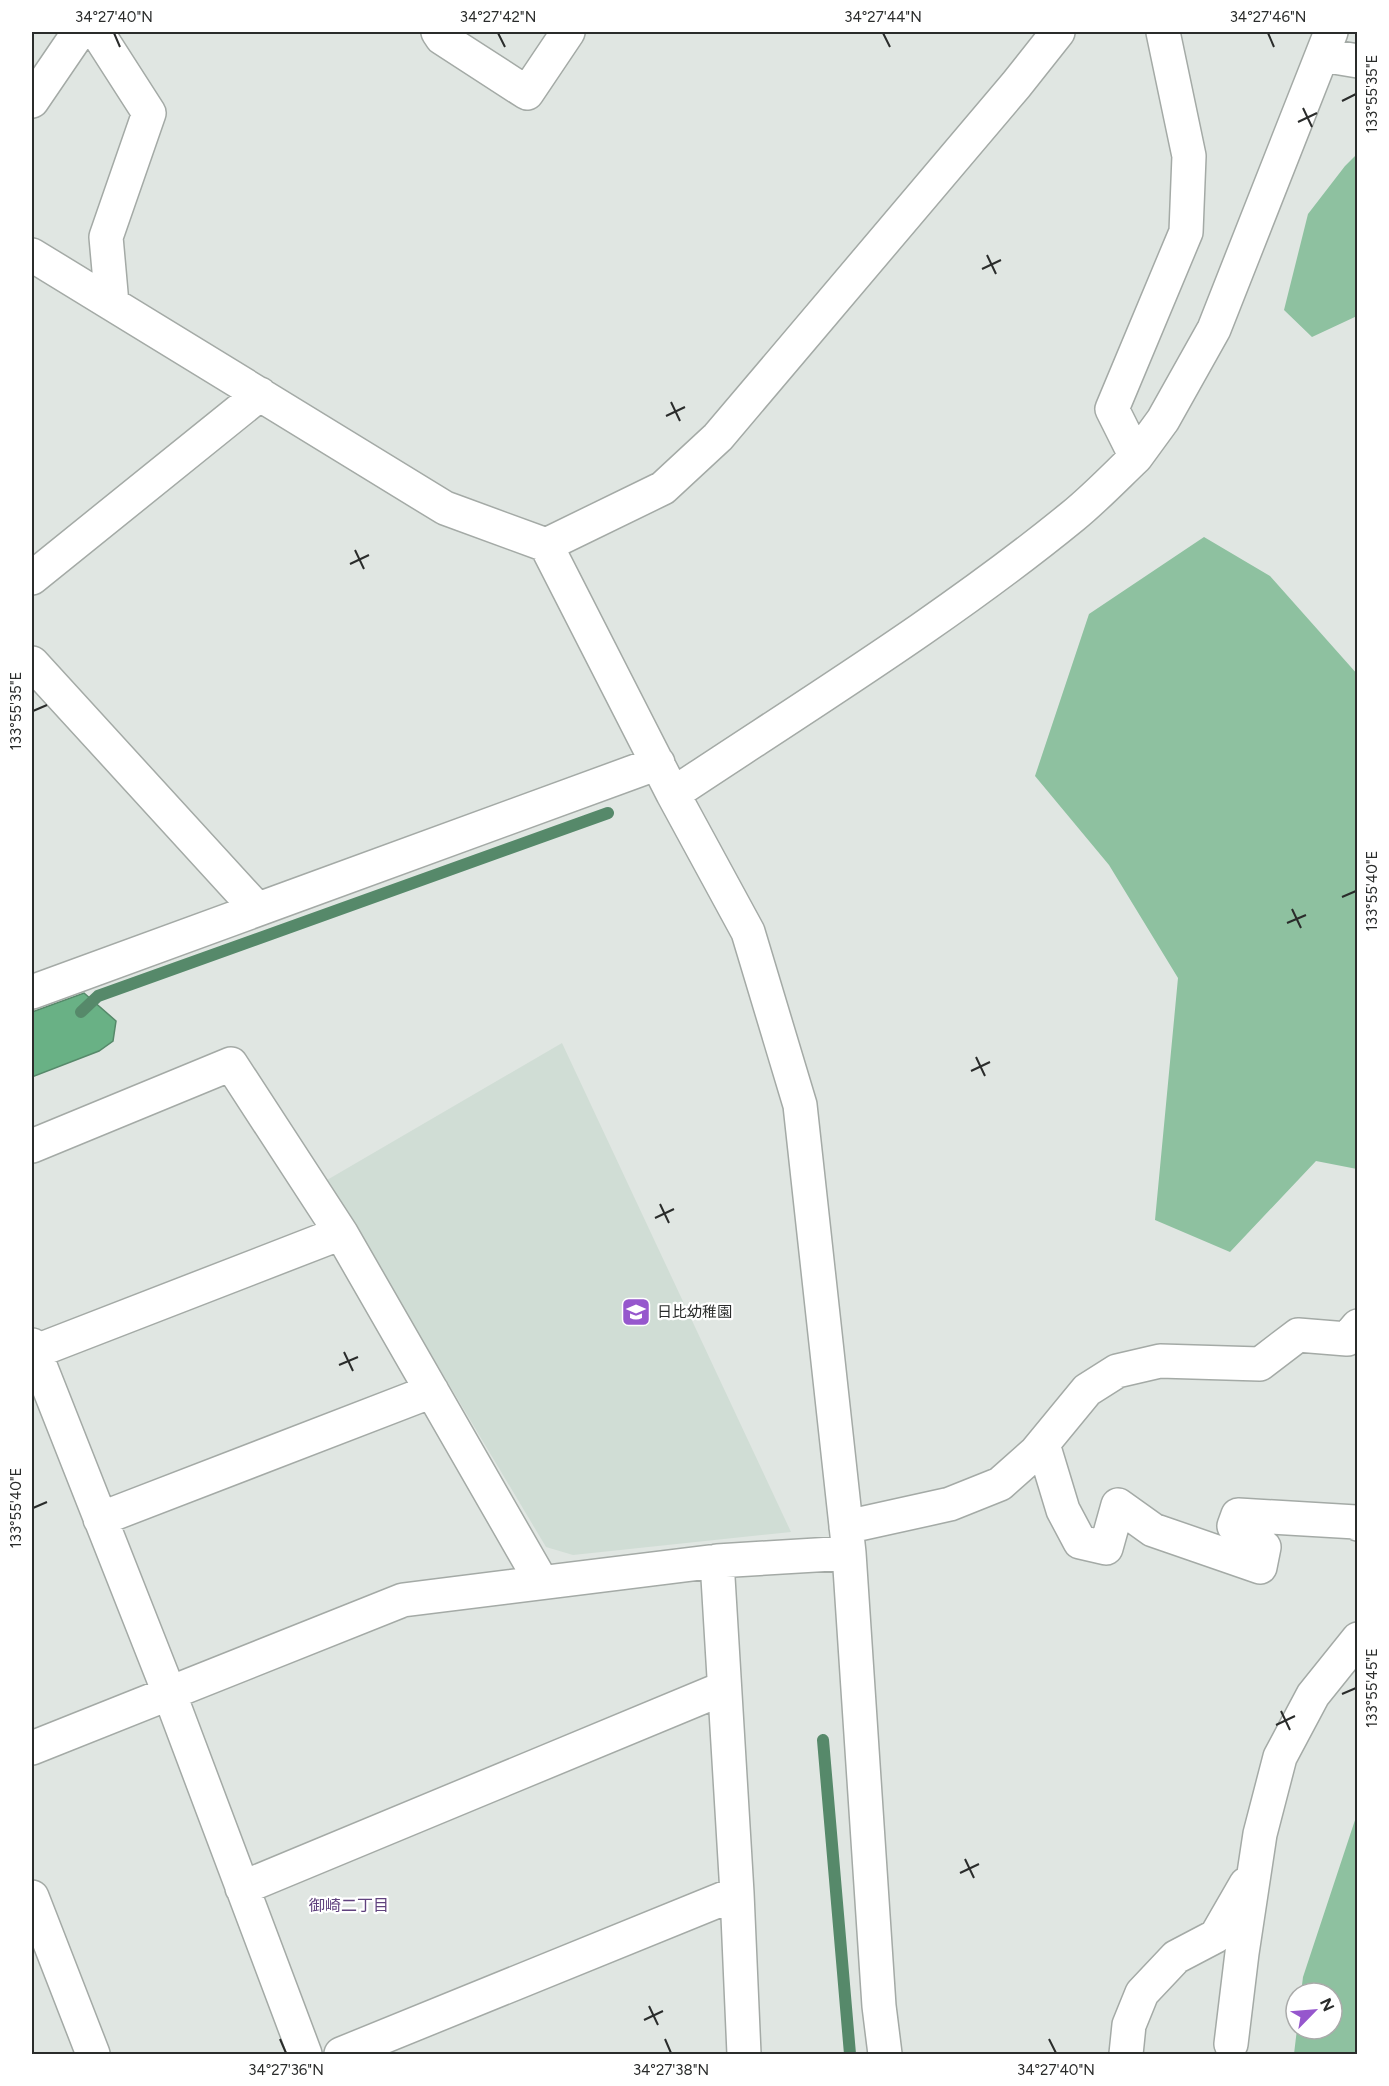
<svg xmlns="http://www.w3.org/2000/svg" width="1389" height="2086" font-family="Figtree,'Noto Sans JP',sans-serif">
<rect width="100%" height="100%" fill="#e0e6e2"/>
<path fill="#d0ddd5" d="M562,1043l229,489 -218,23 -27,-8 -219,-367z"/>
<path fill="#8ec1a0" d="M1357,154v162l-45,21 -28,-27 24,-96 37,-48z
M1204,537l66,39 88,99 -1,494 -41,-8 -86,91 -75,-32 23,-242 -69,-113 -74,-89 54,-162z
M1357,1814v240h-63l3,-25h35v-36h-31l2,-16z"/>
<path fill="#69b185" stroke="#56896a" stroke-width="1.5" d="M84,993l32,28 -3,20 -14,10 -67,26v-65z"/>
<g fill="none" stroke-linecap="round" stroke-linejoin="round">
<path stroke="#56896a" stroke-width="12" d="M81,1012l17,-16 510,-183
M823,1740l27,314"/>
<g stroke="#a4aaa6" stroke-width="36">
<path id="minor" d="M97,32l52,81 -43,124 6,67
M438,32l4,6 85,55 41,-61
M1322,55l36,6
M32,101l47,-69
M32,255l413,253 101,37 127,249 75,138 52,173 49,448 30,453 6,48
M1136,457l27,-37 51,-91 117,-297
M546,545l117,-57 55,-51 298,-352 42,-53
M32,578l228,-184
M32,663l225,246
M673,794c135,-90 274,-175 400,-278 22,-18 42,-39 63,-59l-24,-48 74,-177 3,-76 -26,-124
M32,992l626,-229
M32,1146l199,-82 110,169 200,348
M32,1345l138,350 135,359
M34,1352l307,-119
M1043,1444l20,66 17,32 26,6 12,-43 35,25 107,37 4,-20 -30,-21 4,-11 118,7 2,2
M100,1519l332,-128
M846,1527l104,-23 50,-20 36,-32 51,-62 30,-19 43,-10 100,3 38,-29 49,4 11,-13
M717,1561l20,332 7,161
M32,1748l371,-148 314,-39 132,-8
M242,1888l482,-200
M32,1897l61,157
M1231,2044l11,-91 18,-119 20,-77 33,-62 45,-56
M341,2054l396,-161
M1126,2054l3,-29 13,-32 34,-36 40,-21 30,-52"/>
</g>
<use href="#minor" stroke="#fff" stroke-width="33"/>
</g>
<path fill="none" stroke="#2a2c2b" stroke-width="2" d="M114,33l6,14M498,33l7,14M883,33l7,14M1268,33l6,14M1342,101l14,-7M1303,108l9,19M1298,122l19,-9M987,255l9,19M982,269l19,-9M671,402l9,19M666,416l19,-9M355,550l9,19M350,564l19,-9M33,711l14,-6M1342,897l14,-6M1292,909l9,19M1287,923l19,-8M976,1057l9,19M971,1071l19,-9M660,1204l9,19M655,1218l19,-9M344,1352l9,19M339,1365l19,-8M33,1508l14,-6M1342,1694l14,-6M1281,1711l9,19M1276,1725l19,-9M965,1859l9,19M960,1873l19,-9M649,2006l9,19M644,2020l19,-9M280,2039l6,14M665,2039l6,14M1049,2039l7,14"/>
<defs>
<g id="school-square" transform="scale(1.5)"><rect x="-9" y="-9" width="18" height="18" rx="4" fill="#9657cd" stroke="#fff"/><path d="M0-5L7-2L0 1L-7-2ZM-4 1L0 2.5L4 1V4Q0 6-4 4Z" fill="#fff"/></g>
</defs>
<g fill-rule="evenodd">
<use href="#school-square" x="636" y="1312"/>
</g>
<g text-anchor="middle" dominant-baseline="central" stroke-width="4.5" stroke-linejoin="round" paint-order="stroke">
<g font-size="15" fill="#2a2c2b" stroke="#fff" text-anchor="start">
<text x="657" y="1312">日比幼稚園</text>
</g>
<g font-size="16" fill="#60427e" stroke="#fff">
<text x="349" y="1905">御崎二丁目</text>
</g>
</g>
<rect width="1389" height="2086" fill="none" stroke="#ffffff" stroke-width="66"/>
<g transform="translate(1314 2011) rotate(65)"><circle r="28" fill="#ffffff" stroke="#aaabaa" stroke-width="1.5"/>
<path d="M0-4.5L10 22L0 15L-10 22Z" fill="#9657cd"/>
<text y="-9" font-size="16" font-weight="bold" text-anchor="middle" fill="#2a2c2b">N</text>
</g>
<rect x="33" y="33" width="1323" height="2020" fill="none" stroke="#2a2c2b" stroke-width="2"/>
<g font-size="15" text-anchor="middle" fill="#2a2c2b">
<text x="114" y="22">34°27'40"N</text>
<text x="498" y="22">34°27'42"N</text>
<text x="883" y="22">34°27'44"N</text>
<text x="1268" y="22">34°27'46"N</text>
<text transform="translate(1372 94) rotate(-90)" y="5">133°55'35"E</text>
<text transform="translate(16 711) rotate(-90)" y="5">133°55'35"E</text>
<text transform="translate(1372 891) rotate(-90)" y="5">133°55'40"E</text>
<text transform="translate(16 1508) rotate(-90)" y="5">133°55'40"E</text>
<text transform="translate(1372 1688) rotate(-90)" y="5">133°55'45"E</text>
<text x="286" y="2075">34°27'36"N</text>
<text x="671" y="2075">34°27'38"N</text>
<text x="1056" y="2075">34°27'40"N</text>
</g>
</svg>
